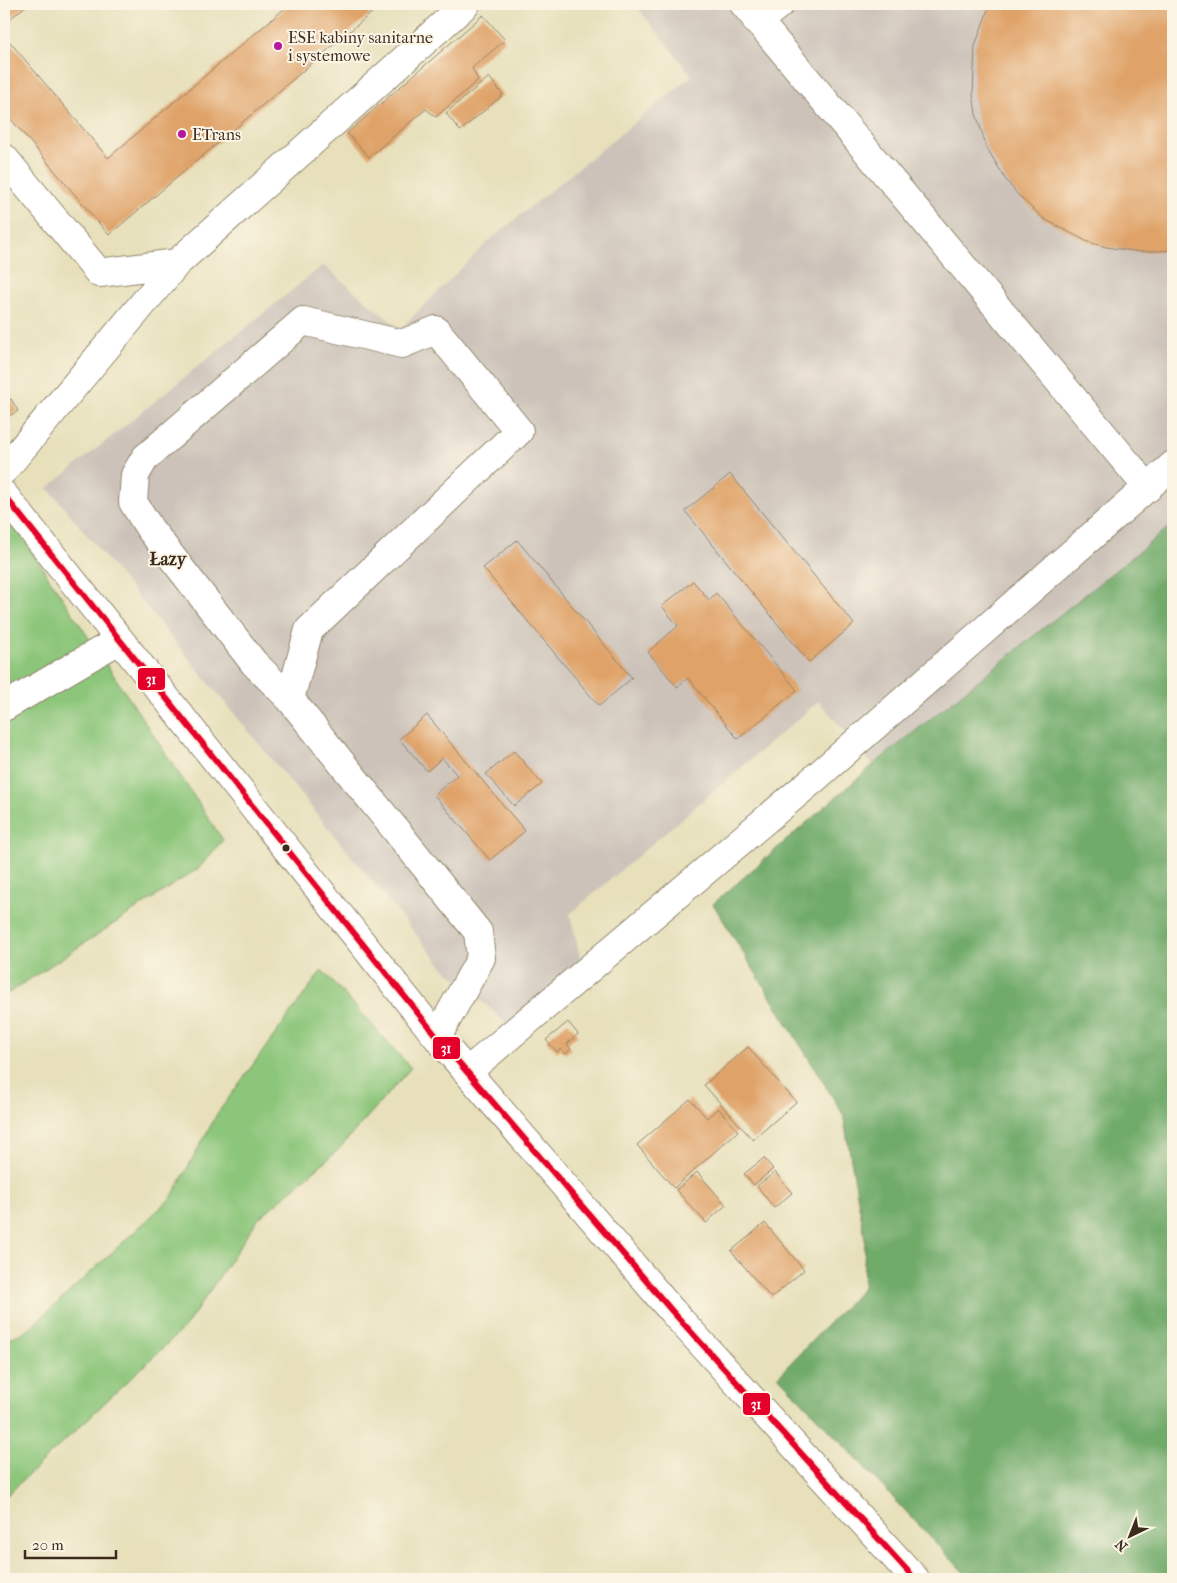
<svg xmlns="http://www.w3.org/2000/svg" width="1177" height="1583" font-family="'IM FELL French Canon',serif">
<rect width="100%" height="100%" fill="#fcf5e5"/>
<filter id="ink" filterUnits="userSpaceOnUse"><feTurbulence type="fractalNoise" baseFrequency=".02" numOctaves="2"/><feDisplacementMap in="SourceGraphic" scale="10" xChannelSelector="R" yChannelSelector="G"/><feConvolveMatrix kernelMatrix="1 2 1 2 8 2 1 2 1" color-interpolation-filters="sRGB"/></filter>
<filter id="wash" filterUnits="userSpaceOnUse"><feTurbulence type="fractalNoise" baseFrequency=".0096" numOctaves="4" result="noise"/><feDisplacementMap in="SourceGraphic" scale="20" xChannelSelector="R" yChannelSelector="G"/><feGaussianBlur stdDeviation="1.12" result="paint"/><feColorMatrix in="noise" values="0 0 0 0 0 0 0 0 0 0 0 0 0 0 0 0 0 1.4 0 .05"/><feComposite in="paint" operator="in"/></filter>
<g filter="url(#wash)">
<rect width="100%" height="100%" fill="#e7e0bb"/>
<path fill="#ccc2b9" d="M635,4h538v520l-300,241 -54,-64 -249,213 11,46 -74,64 -65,-58 -394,-478 275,-223 77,64 91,-90 201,-163z"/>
<path fill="#8cc67a" stroke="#64784c" d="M4,510l219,330 -24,28 -195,128z
M322,970l89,98 -74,83 -79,68 -72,107 -182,172v-157l24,-11 143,-132 46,-84z"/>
<path fill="#71ab6a" stroke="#566a44" d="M1173,524v1055h-203l-192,-203 85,-88 2,-49 -22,-125 -130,-210 160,-139z"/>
<g id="blocks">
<path fill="#dfa268" d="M4,4h24l-24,20z
M290,4h92l-273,231 -105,-124v-76l104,123z
M990,4h183v246l-33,2 -34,-5 -18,-5 -44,-23 -25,-23 -13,-16 -19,-32 -11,-34 -3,-20 2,-48z
M483,15l22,25 -33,28 6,12 -42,37 -10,-8 -57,48 -22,-24z
M489,77l14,18 -43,36 -14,-18z
M11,399l7,12 -9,5 -5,-13z
M730,474l124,150 -45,38 -124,-151z
M517,540l115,138 -33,28 -116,-138z
M693,581l16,19 7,-7 81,97 -59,49 -50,-61 -11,9 -29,-35 30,-26 -16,-20z
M427,715l98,116 -35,29 -56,-65 23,-20 -15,-17 -15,13 -28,-32z
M514,751l28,33 -28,22 -28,-32z
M568,1022l10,12 -11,10 4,5 -6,5 -4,-5 -4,3 -11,-12z
M748,1047l48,55 -43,38 -49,-55z
M690,1099l17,19 11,-10 20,23 -64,57 -37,-43z
M764,1158l9,11 -19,16 -10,-11z
M697,1172l29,33 -20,18 -30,-33z
M775,1172l17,21 -18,15 -17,-22z
M765,1223l39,47 -33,28 -40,-47z"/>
</g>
</g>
<g filter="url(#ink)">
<use href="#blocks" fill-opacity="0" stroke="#91856c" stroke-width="1"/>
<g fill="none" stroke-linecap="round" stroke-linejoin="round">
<g stroke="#91856c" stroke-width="30">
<path id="minor" d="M744,4l404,484
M757,22l23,-18
M4,158l95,115 78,-10
M4,470l173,-207 289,-259
M4,495l433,542 235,274 243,268
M290,699l19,-69 210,-199 -83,-101 -34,14 -99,-23 -158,137 -10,17 -2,27 17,27 104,134 36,36 188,233 3,26 -44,79
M4,707l115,-67
M467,1072l347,-293 359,-314"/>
</g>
<use href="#minor" stroke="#fff" stroke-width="28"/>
<g stroke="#fcf5e5" stroke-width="10">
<path id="bus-1" d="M4,495l433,542 235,274 243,268"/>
</g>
<use href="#bus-1" stroke="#e4002b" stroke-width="6"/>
</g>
</g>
<g fill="#b5179e" stroke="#fcf5e5" stroke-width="2">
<circle cx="278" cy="46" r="5"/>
<circle cx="182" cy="134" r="5"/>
</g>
<circle fill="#3b2a1e" stroke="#fcf5e5" stroke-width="2" cx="286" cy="848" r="4.5"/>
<g text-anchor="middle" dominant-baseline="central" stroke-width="4" stroke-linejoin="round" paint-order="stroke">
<g font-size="16" fill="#3b2a1e" stroke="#fcf5e5" text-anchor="start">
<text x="288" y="37">ESE kabiny sanitarne<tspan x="288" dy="18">i systemowe</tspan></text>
<text x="192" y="134">ETrans</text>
</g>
<g font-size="18" font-weight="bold" fill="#3b2a1e" stroke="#fcf5e5">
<text x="168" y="559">Łazy</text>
</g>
</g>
<g stroke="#fcf5e5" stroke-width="2">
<rect x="137" y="667" width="29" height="24" rx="5" fill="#e4002b"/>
<rect x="432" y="1036" width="29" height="24" rx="5" fill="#e4002b"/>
<rect x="742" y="1392" width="29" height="24" rx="5" fill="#e4002b"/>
</g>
<g font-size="14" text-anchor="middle" font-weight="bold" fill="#fff">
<text x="151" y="684">31</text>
<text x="446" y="1053">31</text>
<text x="756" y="1409">31</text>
</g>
<rect width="1177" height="1583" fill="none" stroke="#fcf5e5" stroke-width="20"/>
<g transform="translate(1130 1536) rotate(223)" stroke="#fcf5e5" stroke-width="4" paint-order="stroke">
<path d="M0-4L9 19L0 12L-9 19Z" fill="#3b2a1e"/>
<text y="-8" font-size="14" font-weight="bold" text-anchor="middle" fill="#3b2a1e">N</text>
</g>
<path d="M25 1550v8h91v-8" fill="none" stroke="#3b2a1e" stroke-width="2.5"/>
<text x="32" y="1550" font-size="15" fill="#3b2a1e" stroke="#fcf5e5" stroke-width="4" paint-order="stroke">20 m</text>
</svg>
